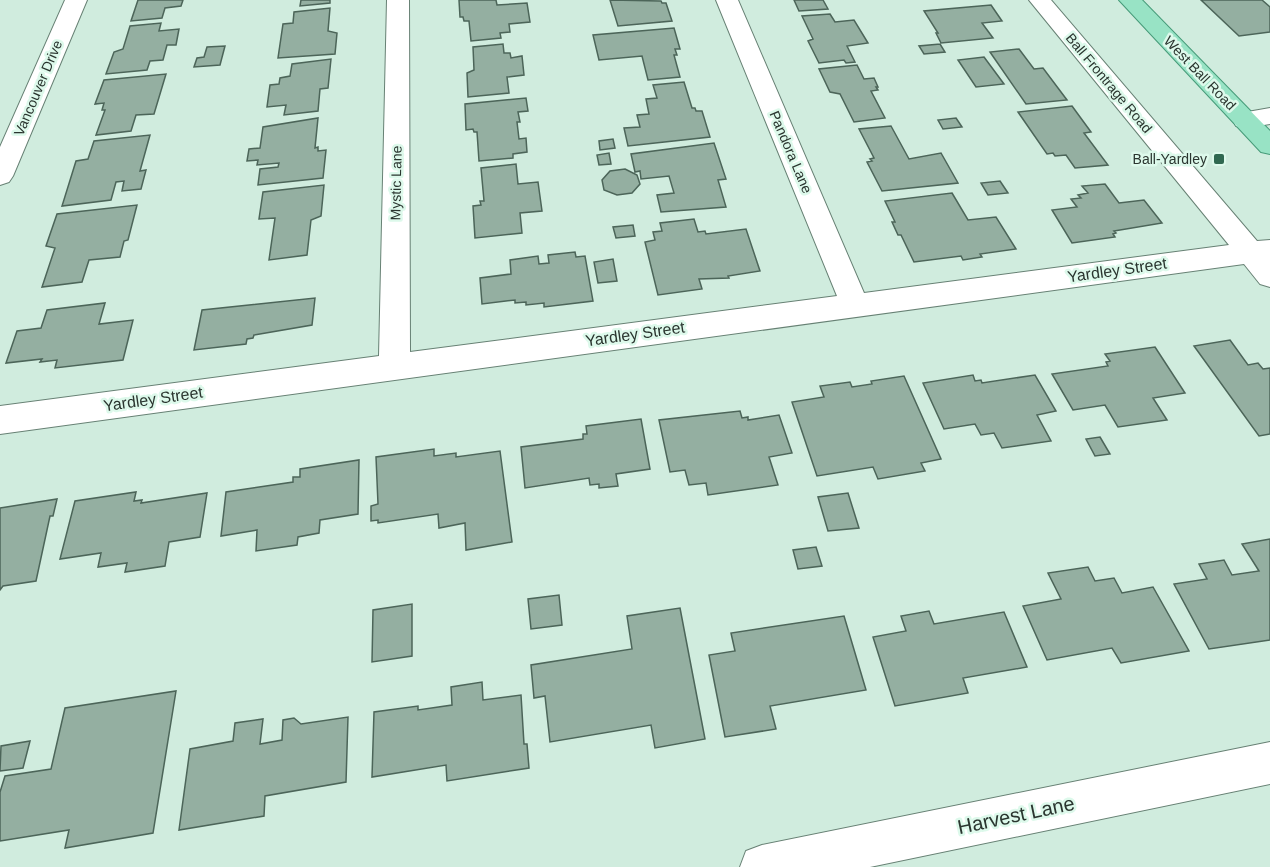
<svg xmlns="http://www.w3.org/2000/svg" width="1270" height="867" font-family="Arial,sans-serif">
<rect width="100%" height="100%" fill="#d0ecde"/>
<path fill="#94afa1" stroke="#4c6559" stroke-width="1.5" d="M138,0h45l-2,6 -16,2 -3,10 -31,3z
M301,0h29v3l-30,3z
M459,0h37l1,5 30,-2 3,19 -21,2 1,8 -10,1 1,5 -30,3 -2,-20h-5l-1,-4h-3z
M610,0l51,1 1,2h4l6,18 -54,5z
M794,0h29l5,9 -29,2z
M1201,0h61l8,7v25l-31,4z
M991,5l11,16 -20,2 11,15 -52,5 -5,-10h2l-14,-22z
M330,8l-2,23 9,2 -2,21 -57,4 5,-34 10,-1 1,-11z
M830,14l5,8 19,-2 14,23 -21,3 8,16 -9,1 -2,-3 -25,3 -11,-22 5,-2 -11,-23z
M161,23l-2,8 20,-2 -3,16h-9l-4,15 -13,1 -3,9 -41,4 8,-22 9,-3 7,-23z
M674,28l6,21h-5l2,6h-3l6,22 -32,3 -6,-24 -43,4 -6,-25z
M503,44l1,9h6l1,5 11,-2 2,19 -17,2 2,16 -41,4 -1,-24 7,-3 -1,-23z
M940,44l5,8 -21,2 -5,-8z
M225,46l-5,19 -26,2 3,-9 7,-1 3,-10z
M1019,49l15,20 9,-1 24,32 -41,4 -36,-52z
M984,57l20,27 -28,3 -18,-27z
M331,59l-3,29 -8,1 -2,22 -34,4 2,-10 -19,2 3,-22 9,-1 1,-6 10,-2 2,-12z
M857,65l7,14 10,-1 4,9h-2l2,3 -7,1 14,27 -31,4 -14,-28 -10,-2 -11,-23z
M166,74l-12,40 -18,1 -5,16 -35,4 9,-25h-3l2,-7 -9,1 9,-24z
M684,82l8,26h3l1,3h6l8,26 -82,9 -4,-18 16,-1 -3,-12 12,-1 -3,-15 11,-1 -4,-13z
M526,98l2,13 -10,1 2,10h-3l2,17 7,-1 1,14 -14,2v4l-34,3 -2,-29h-3l-1,-3 -7,1 -1,-26z
M1072,106l19,26 -7,1 24,32 -33,3 -9,-13 -11,1 -2,-3 -6,1 -29,-42z
M318,118l-3,30 3,-1v4l8,-1 -3,28 -65,7 2,-16 18,-2 1,-4 -22,2 1,-5 -11,1 2,-12 11,-1 3,-21z
M956,118l6,9 -19,2 -5,-9z
M891,126l18,33 32,-6 17,30 -76,8 -15,-29 5,-1 -2,-2 4,-1 -15,-29z
M150,135l-10,36 6,-1 -5,19 -19,2 2,-10 -8,1 -5,18 -49,6 14,-45 12,-2 6,-18z
M613,139l2,9 -15,2 -1,-9z
M714,143l12,36 -8,1 8,27 -65,5 -4,-17 17,-2 -5,-17 -28,3 -1,-8 -5,1 -4,-18z
M609,153l2,11 -12,1 -2,-10z
M516,164l2,20 20,-2 4,29 -22,2 2,20 -47,5 -2,-32 8,-1 -1,-4h4l-3,-33z
M625,169l12,6 3,9 -8,9 -15,2 -13,-5 -2,-10 8,-9z
M1000,181l8,12 -20,2 -7,-12z
M1105,184l14,19 25,-3 18,23 -48,8 2,2 -3,1 2,3 -43,6 -20,-33 25,-3 -6,-8 10,-1 -3,-3 10,-2 -6,-7z
M324,185l-3,31 -10,4 -4,35 -38,5 6,-42 -16,1 4,-27z
M952,193l16,27 28,-3 20,32 -36,5 2,3 -19,3 -2,-4 -47,6 -13,-27h-3l-6,-13h3l-10,-21z
M137,205l-9,35 -4,1 -4,16 -31,3 -7,22 -40,5 13,-39 -9,-2 11,-32z
M694,219l4,13 7,-1 1,3 40,-5 14,42 -32,5 1,2 -30,1 3,10 -44,6 -13,-53 10,-2 -2,-8 9,-1 -2,-8z
M633,225l2,11 -19,2 -3,-11z
M575,252l1,5 9,-1 8,45 -49,6v-4l-18,2v-3l-11,1v-3l-33,4 -2,-26 31,-4 -1,-14 28,-4 1,8 10,-1 -1,-8z
M613,259l4,22 -19,2 -4,-21z
M315,298l-3,27 -58,10 -1,3 -6,1 -1,5 -52,6 8,-40z
M105,303l-6,21 34,-4 -10,40 -68,8 2,-8 -17,2 2,-3 -36,4 11,-32 24,-3 6,-18z
M1230,340l18,25 10,-2 5,6 7,-1v66l-11,2 -65,-90z
M1155,347l30,46 -32,5 14,22 -49,7 -13,-22 -32,5 -21,-36 56,-8 -2,-4 4,-1 -5,-7z
M973,375l2,6 6,-1 1,3 53,-8 21,36 -19,4 14,26 -49,7 -8,-15 -13,2 -6,-11 -31,5 -21,-46z
M904,376l37,83 -20,4 4,8 -47,8 -5,-12 -56,9 -25,-74 32,-5 -4,-11 30,-4 2,5 20,-3 -1,-3z
M740,411l2,7 6,-1v3l31,-5 13,38 -23,4 9,28 -70,10 -2,-12 -17,2 -4,-15 -15,2 -11,-52z
M641,419l9,50 -34,5 2,12 -19,2v-4l-9,1 -1,-7 -64,10 -4,-41 62,-8v-5h4l-1,-8z
M1100,437l10,17 -15,2 -9,-17z
M434,449v7l22,-3v4l44,-6 12,91 -46,8 -1,-27 -26,5 -1,-14 -60,9v-3l-7,1v-15l7,-2 -2,-47z
M359,460l-1,54 -38,6 -1,13 -21,4 -1,8 -41,6 1,-21 -36,6 5,-44 67,-10v-5h7v-8z
M136,492l-2,9 8,-1 -1,3 66,-10 -7,44 -31,5 -4,24 -40,6 2,-9 -29,4 3,-14 -41,6 15,-58z
M848,493l11,35 -31,3 -10,-34z
M57,499l-4,17h-3l-14,65 -33,5 -3,4v-82z
M1270,539v101l-61,9 -35,-65 33,-5 -8,-15 25,-4 8,15 27,-4 -17,-27z
M816,547l6,19 -24,3 -5,-19z
M1088,567l7,14 19,-3 8,15 31,-6 36,64 -68,12 -9,-15 -65,12 -24,-54 38,-7 -13,-26z
M559,595l3,30 -31,4 -3,-30z
M412,604v52l-40,6 1,-52z
M680,608l25,131 -50,9 -4,-23 -101,17 -5,-46 -11,2 -3,-33 101,-16 -5,-33z
M929,611l5,13 70,-12 23,55 -64,11 5,15 -73,13 -22,-69 33,-6 -5,-15z
M844,616l22,74 -96,16 6,23 -51,8 -16,-82 26,-4 -4,-18z
M482,682l1,18 38,-5 3,49h3l2,24 -82,13 -1,-16 -74,12 2,-65 44,-6v4l34,-5 -1,-18z
M176,691l-23,142 -88,15 4,-18 -69,11v-49l5,-16 46,-7 14,-61z
M348,717l-2,65 -81,14 -1,20 -85,14 11,-81 43,-8 2,-18 28,-4 -3,25 22,-4 1,-20 11,-2 7,6z
M30,741l-7,27 -23,3 1,-25z"/>
<g fill="none" stroke-linecap="round" stroke-linejoin="round">
<g stroke="#678174" stroke-width="2">
<path id="minor" d="M65,0h22l-74,176 -4,6 -9,3v-38z
M387,0h22l1,352 427,-56 -121,-296h22l126,293 365,-48 -200,-245h22l206,241 13,-1v47l-10,-3 -16,-20 -1244,170v-28l379,-50z
M1270,108v16l-25,4 -9,-2 -3,-6 3,-6z
M1270,742v42l-400,83h-130l6,-16 16,-6z"/>
</g>
<g stroke="#459a78" stroke-width="2">
<path id="major" d="M1119,0h23l128,131v23l-9,-2z"/>
</g>
<use href="#minor" fill="#fff" fill-rule="evenodd"/>
<use href="#major" fill="#98e3c5" fill-rule="evenodd"/>
</g>
<rect fill="#2f6850" stroke="#ddf9eb" stroke-width="2" x="1213" y="153" width="12" height="12" rx="3"/>
<g text-anchor="middle" dominant-baseline="central" stroke-width="5" stroke-linejoin="round" paint-order="stroke">
<g font-size="14" fill="#2a352f" stroke="#ddf9eb">
<text transform="translate(1200 73) rotate(46)">West Ball Road</text>
<text transform="translate(1109 83) rotate(50)">Ball Frontrage Road</text>
<text transform="translate(38 88) rotate(-67)">Vancouver Drive</text>
<text transform="translate(791 152) rotate(67)">Pandora Lane</text>
<text transform="translate(396 183) rotate(-89)">Mystic Lane</text>
</g>
<g font-size="14" fill="#2a352f" stroke="#ddf9eb" text-anchor="end">
<text x="1207" y="159">Ball-Yardley</text>
</g>
<g font-size="16" fill="#2a352f" stroke="#ddf9eb">
<text transform="translate(1117 270) rotate(-8)">Yardley Street</text>
<text transform="translate(635 334) rotate(-8)">Yardley Street</text>
<text transform="translate(153 399) rotate(-8)">Yardley Street</text>
</g>
<g font-size="20" fill="#2a352f" stroke="#ddf9eb">
<text transform="translate(1016 815) rotate(-12)">Harvest Lane</text>
</g>
</g>
</svg>
